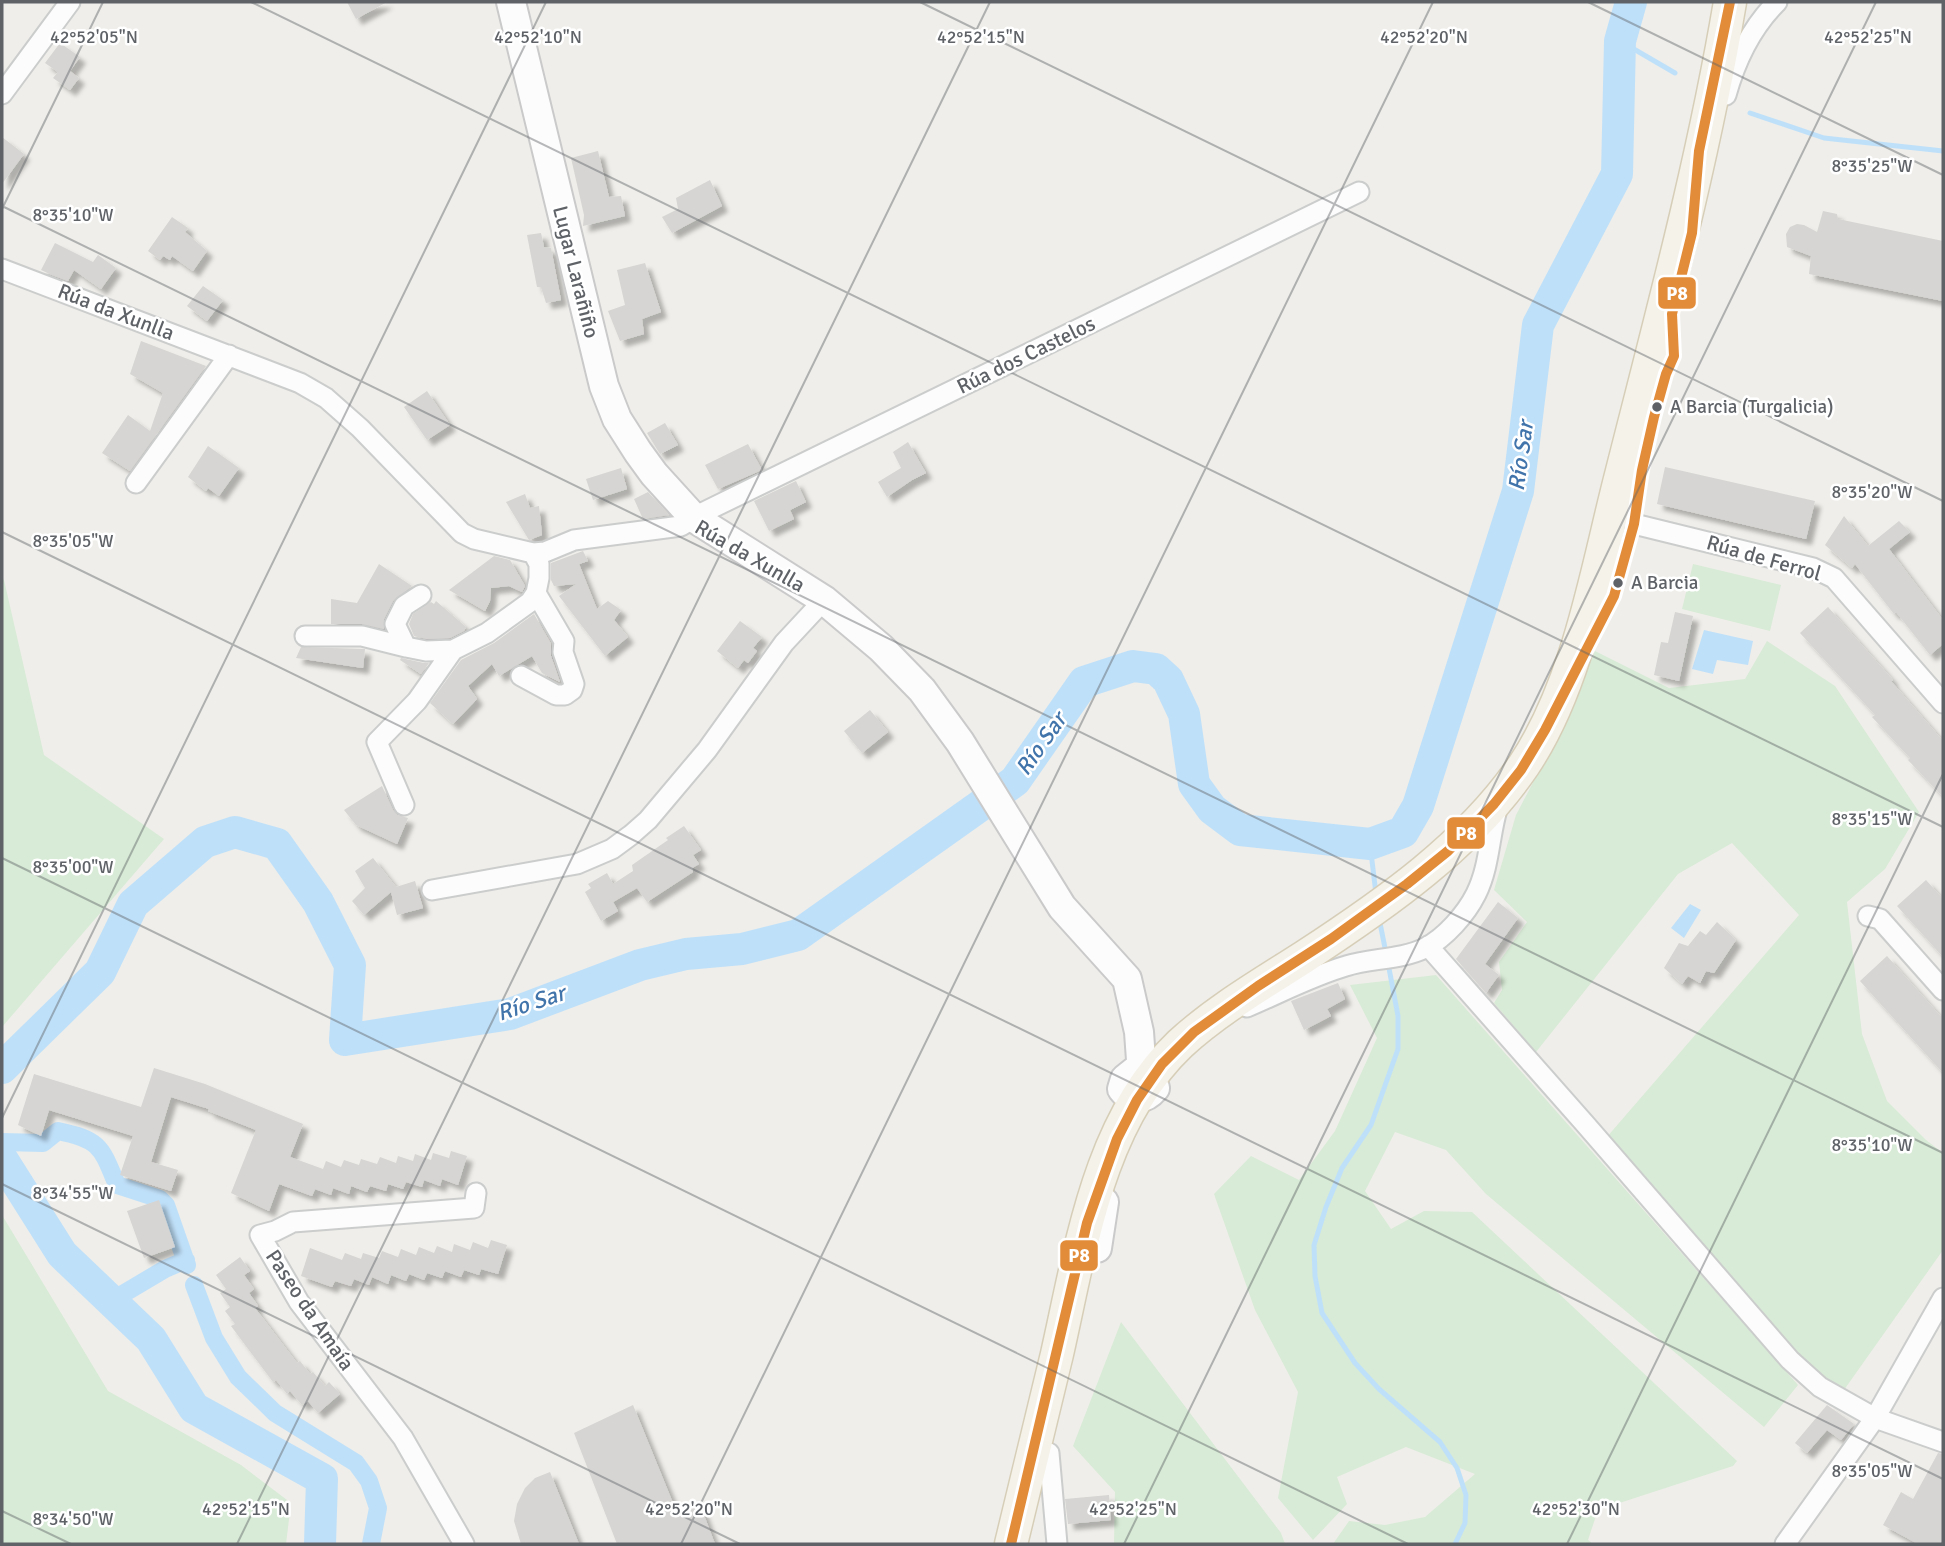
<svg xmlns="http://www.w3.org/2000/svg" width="1945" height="1546" font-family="Signika,sans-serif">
<defs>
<filter id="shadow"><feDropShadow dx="6" dy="6" stdDeviation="2" flood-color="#0004"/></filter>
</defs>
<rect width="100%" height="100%" fill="#efeeea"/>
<path fill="#d8ebd6" d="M1693,564l88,21 -11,46 -88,-22z
M2,578l2,2 40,175 120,84 -162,188z
M1767,641l68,45 84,126 -34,57 -38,33 15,132 25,67 39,39 17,13v97l-99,140 -49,-34 -189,-218 193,-223 -67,-72 -54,31 -142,178 -42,-49 8,-13 -3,-28 28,-40 -33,-32 22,-75 48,-92 31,-72 74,37 76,-9z
M1436,975l362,410 -34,42 -278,-233 -40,-44 -51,-18 -30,59 26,38 33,-18 48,1 265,249 -4,5 -135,44 -10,30 5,4h-260l16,-23 36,4 40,-8 50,-43 -69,-27 -69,30 10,27 -34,36 -35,-42 20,-106 -43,-82 -41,-116 37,-38 48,24 36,-49 42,-93 -27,-53z
M2,1215l106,176 133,74 50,38 -5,41h-284z
M1121,1322l160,211 4,11h-171l1,-52 -42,-46z"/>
<path fill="#bfe0f9" d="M1704,630l49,11 -5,24 -31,-5 -4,14 -21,-5z
M1690,904l11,6 -17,28 -13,-10z"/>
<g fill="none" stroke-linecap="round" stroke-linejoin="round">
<path stroke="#bfe0f9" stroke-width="5" d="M1620,41l55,32
M1750,113l74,25 119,13
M1370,844l6,50
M1379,918l7,35
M1388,963l10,53v33l-27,76 -29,43 -16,39 -12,38 1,31 7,37 33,50 24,26 61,53 17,26 9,27 -1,28 -10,21"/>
<path stroke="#bfe0f9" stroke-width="18" d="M2,1142l41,1 15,-12c43,9 43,16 59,54l43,14 6,6 21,60
M194,1285l20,53 24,39 37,36 81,50 13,18 9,27 -7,36
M111,1301l54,-32 21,-9"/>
<path stroke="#bfe0f9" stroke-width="32" d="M2,1068l98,-96 33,-68 72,-62 30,-10 42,12 41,58 32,63 -5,75 165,-26 130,-49 46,-11 56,-5 56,-14 217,-154 69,-99 49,-16 23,3 12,11 16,34 10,70 18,25 28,21 130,14 33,-12 15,-26 100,-315 20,-166 79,-151 3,-133 11,-39
M2,1159l60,95 89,85 43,69 128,71 -2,65"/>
</g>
<path fill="#d6d5d3" filter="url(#shadow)" d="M347,2h40l-31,17z
M60,43l20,14 -10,14 9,7 -9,12 -17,-12 5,-6 -13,-9z
M2,137l22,17 -22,30z
M598,151l11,46 12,-1 4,20 -42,10 1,-11 -13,-57z
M710,180l12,26 -50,27 -10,-16 16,-8 -2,-11z
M1823,211l14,3 1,5 105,22v60l-134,-27 2,-18 -24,-9 -1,-13 4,-7 7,-3 7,1 13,7z
M172,217l16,11 -3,4 22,19 -14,20 -21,-15 -2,4 -7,-4 -3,4 -12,-9z
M541,233l3,14 7,1 10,52 -15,3 -5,-16h-4l-10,-52z
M55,243l38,19 5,-7 18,13 -15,21 -27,-19 -6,11 -16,-6 -11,-5z
M645,263l16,49 -19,7 2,15 -24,7 -12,-30 17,-6 -8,-35z
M203,286l20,14 -16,21 -20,-15z
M141,341l65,25 -76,105 -28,-18 26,-38 22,16 13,-38 -33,-19z
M427,391l23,34 -23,15 -23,-33z
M665,423l13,22 -18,9 -13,-21z
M908,442l18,31 -14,7 -25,17 -9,-15 23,-14 -8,-16z
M748,444l14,26 -44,19 -13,-24z
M208,446l31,22 -20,28 -11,-8 -2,3 -18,-14z
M1665,467l150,34 -9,38 -149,-35z
M621,468l6,21 -34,11 -7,-21z
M796,481l10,21 -16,8 4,9 -25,12 -15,-30z
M648,492l21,23 -26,4 -9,-20z
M525,494l5,14 9,-2 3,29 -13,5 -23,-38z
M1844,516l24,30 31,-25 11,11 -21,17 54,71v24l-13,11 -34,-43 -2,2 -39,-50 -3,4 -27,-23z
M583,551l5,10 -9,3 18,45 11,-8 13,9 -7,10 14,17 -23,19 -46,-60 17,-12 -22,2 -3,-6v-17z
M494,556l16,4 15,26 -3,6 -13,-6 -18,2 -1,13 -5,10 -36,-21z
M379,564l33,22 -19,15 -9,18v10l-22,-5h-31v-25l26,4z
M436,601l30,26 -2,4 -14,7 -23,1 -13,-3 -5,-12 4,-10 18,-12 3,2z
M1828,607l65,73 -2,1 52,60v56l-35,-37 2,-2 -38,-41 3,-2 -75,-82z
M1675,612l18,4 -14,65 -25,-6 7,-33 7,1z
M534,614l17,30v12l9,26 -18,-9 -10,-17 -33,20 -7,-12 -24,22 9,13 -24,25 -23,-21 31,-43 33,-17z
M740,621l22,16 -9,11 4,3 -9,12 -4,-3 -6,8 -21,-17z
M301,647l64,2 -2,19 -67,-10z
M401,658l23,5h5l-8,11 -21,-14z
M870,710l18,22 -26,21 -18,-22z
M382,786l11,24 4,5 11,3 -11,26 -41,-19 -12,-15z
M684,826l17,24 -8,5 6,9 -7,4 1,4 -46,30 -10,-14 -24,14 5,9 -17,10 -16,-29 6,-4 -3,-4 19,-11 6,11 20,-13 -1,-6 36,-25 -2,-2z
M373,858l23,29 19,-6 8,27 -26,7 -6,-23 -27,23 -12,-14 13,-13 -10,-17z
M1926,880l17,19v58l-46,-51z
M1498,902l20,16 -33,46 14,11 -13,18 -30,-34z
M1717,922l19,18 -22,33 -8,-2 -6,12 -12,-7 -6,8 -18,-16 15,-25 9,3 12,-15 6,4z
M1887,956l56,63v54l-83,-92z
M1338,983l7,16 -18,10 4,7 -27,14 -13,-29z
M154,1068l51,16 98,40 -13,33 33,12 3,-8 15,6 3,-7 15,5 2,-6 16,5 3,-7 16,6 2,-7 15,5 2,-7 16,6 2,-7 16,5 2,-7 16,5 -9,29 -16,-6 -2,7 -16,-6 -2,7 -16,-5 -3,7 -15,-5 -2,7 -16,-5 -3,6 -16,-6 -2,8 -16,-6 -2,7 -16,-6 -3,7 -33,-12 -10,27 -38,-18 25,-63 -48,-19 1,-2 -38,-12 -20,65 27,8 -7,21 -51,-16 13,-39 -84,-26 -8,26 -23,-11 16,-51 107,33z
M159,1200l16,47 -31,11 -17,-47z
M491,1240l16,5 -9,29 -17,-5 -2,6 -15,-5 -3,7 -16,-6 -3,7 -15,-5 -3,7 -15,-6 -3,7 -15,-6 -3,9 -16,-7 -3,8 -15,-6 -3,7 -16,-5 -3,6 -31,-11 9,-28 32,12 3,-7 16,6 2,-6 16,5 3,-7 16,6 3,-8 15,6 3,-8 15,6 3,-7 15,6 2,-8 16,6 3,-8 15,6z
M240,1257l10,14 -6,4 10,14 -5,4 9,13 -3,2 42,55 3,-2 10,13 3,-2 12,14 4,-4 11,12 -22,19 -10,-12 -6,4 -12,-14 -3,3 -11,-14 -3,2 -42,-56 4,-2 -10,-13 5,-4 -10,-14 6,-4 -10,-14z
M633,1405l42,103 24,-6 16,42h-98l-43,-111z
M1827,1405l27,19 -13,16 -14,-10 -20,23 -12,-10z
M1938,1453l5,1v85l-3,5h-22l-35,-19 18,-33 12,7z
M550,1472l29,72h-58l-7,-23 3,-17 8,-16 10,-10z
M1109,1495l2,25 -43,4 -3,-25z"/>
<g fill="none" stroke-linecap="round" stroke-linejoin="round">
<g stroke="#cbcccc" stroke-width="23">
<path id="street" d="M2,94l68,-92
M1726,95c10,-36 25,-67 51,-93
M2,269l298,114 26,15 34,30 102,105 12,6 59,14 12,-1 29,-12 107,-14 23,-14 655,-320
M136,483l93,-128
M1634,524l179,44 21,10 109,125
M421,595l-17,11 -9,18 11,23 20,4 27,-1
M305,636h57l44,11
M521,676l35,19h9l7,-5 2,-6 -11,-32 1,-11 -28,-48
M404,805l-27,-63 40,-41 36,-51 34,-17 43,-31 6,-9 3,-15v-14l-6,-11
M432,890l145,-26 35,-15 19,-14 17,-15 59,-70 77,-107 40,-43
M1868,916l12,3 63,71
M1428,946l158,179 204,235 30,27 55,31 68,-120
M1247,1007c33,-14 65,-31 99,-41 25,-8 55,-6 79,-18 20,-10 41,-34 51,-54 14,-28 13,-59 22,-88
M1049,1453l8,91
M464,1544l-61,-106 -104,-136 -39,-67 15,-4 18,-9 181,-14 2,-15
M1785,1544l90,-126 68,24"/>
</g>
<g stroke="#cacacb" stroke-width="32">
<path id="secondary" d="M511,2l93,384 13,33 21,33 16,22 40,44 130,82 57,48 41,42 38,52 102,165 65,72 12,53 3,42
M1151,1085l-5,-8 -11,-6 -10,8 -3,10c10,13 23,11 33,-1
M1097,1248l7,-46"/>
</g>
<g stroke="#d7ceb8" stroke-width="35">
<path id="primary" d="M1011,1544c15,-63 31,-127 46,-190 24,-106 41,-232 123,-310 37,-34 82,-60 124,-87 81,-53 165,-111 220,-192 54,-81 72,-192 96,-286 40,-158 83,-317 110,-477"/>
</g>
<use href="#street" stroke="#fdfcfc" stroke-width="19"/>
<use href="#secondary" stroke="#fdfcfc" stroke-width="28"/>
<use href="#primary" stroke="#f4f2e9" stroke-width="32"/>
<g stroke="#fff" stroke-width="16">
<path id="bus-1" d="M1011,1544l76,-321 30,-84 20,-39 25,-36 32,-32 64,-46 73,-47 76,-55 41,-33 46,-47 27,-34 24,-40 69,-134 20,-72 8,-54 12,-53 12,-43 8,-18 -2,-42 20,-81 7,-82 31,-149"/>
</g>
<use href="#bus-1" stroke="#e28c3a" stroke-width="10"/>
</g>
<path fill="none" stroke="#5f6368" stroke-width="2" stroke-opacity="0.45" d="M251,2l1692,825M920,2l1023,499M1588,2l355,173M2,206l1941,947M2,209l101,-207M2,532l1941,947M2,858l1406,686M2,1118l544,-1116M2,1184l738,360M2,1511l69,33M237,1544l753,-1542M681,1544l752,-1542M1124,1544l752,-1542M1567,1544l376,-770"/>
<g fill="#5f6368" stroke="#fff" stroke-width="2.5">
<circle cx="1657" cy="407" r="6"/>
<circle cx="1618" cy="583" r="6"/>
</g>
<g text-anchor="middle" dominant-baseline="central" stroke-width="5" stroke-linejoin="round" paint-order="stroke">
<g font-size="19" fill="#5f6368" stroke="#fff" text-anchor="start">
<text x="1670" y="407">A Barcia (Turgalicia)</text>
<text x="1631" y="583">A Barcia</text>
</g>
<g font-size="21" fill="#5f6368" stroke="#fff">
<text transform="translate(576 272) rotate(76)">Lugar Larañiño</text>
<text transform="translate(116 312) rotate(21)">Rúa da Xunlla</text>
<text transform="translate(1026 355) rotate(-26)">Rúa dos Castelos</text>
<text transform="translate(750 556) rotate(30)">Rúa da Xunlla</text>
<text transform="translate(1764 558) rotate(16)">Rúa de Ferrol</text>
<text transform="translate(310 1310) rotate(56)">Paseo da Amaía</text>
</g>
<g font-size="23" font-style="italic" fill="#4174aa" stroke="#fff">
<text transform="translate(1521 456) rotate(-82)">Río Sar</text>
<text transform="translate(1041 744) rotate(-55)">Río Sar</text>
<text transform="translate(531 1003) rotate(-18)">Río Sar</text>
</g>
</g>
<g font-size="18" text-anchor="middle" fill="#5f6368" stroke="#fff" stroke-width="5" stroke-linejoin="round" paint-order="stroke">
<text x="94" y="43">42°52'05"N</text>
<text x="538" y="43">42°52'10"N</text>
<text x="981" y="43">42°52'15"N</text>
<text x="1424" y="43">42°52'20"N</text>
<text x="1868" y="43">42°52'25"N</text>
<text x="1872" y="172">8°35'25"W</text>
<text x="73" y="221">8°35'10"W</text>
<text x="1872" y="498">8°35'20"W</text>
<text x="73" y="547">8°35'05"W</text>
<text x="1872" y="825">8°35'15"W</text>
<text x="73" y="873">8°35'00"W</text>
<text x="1872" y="1151">8°35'10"W</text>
<text x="73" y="1199">8°34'55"W</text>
<text x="1872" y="1477">8°35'05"W</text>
<text x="246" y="1515">42°52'15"N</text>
<text x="689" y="1515">42°52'20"N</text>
<text x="1133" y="1515">42°52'25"N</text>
<text x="1576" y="1515">42°52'30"N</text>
<text x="73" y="1525">8°34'50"W</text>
</g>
<g stroke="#fff" stroke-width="2.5">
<rect x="1657" y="276" width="40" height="34" rx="7" fill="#e28c3a"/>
<rect x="1446" y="816" width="40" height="34" rx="7" fill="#e28c3a"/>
<rect x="1059" y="1239" width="40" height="33" rx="7" fill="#e28c3a"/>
</g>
<g font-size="19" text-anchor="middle" font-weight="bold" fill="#fff">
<text x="1677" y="300">P8</text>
<text x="1466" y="840">P8</text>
<text x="1079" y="1262">P8</text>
</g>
<rect width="1945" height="1546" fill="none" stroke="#5f6368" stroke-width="7"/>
</svg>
